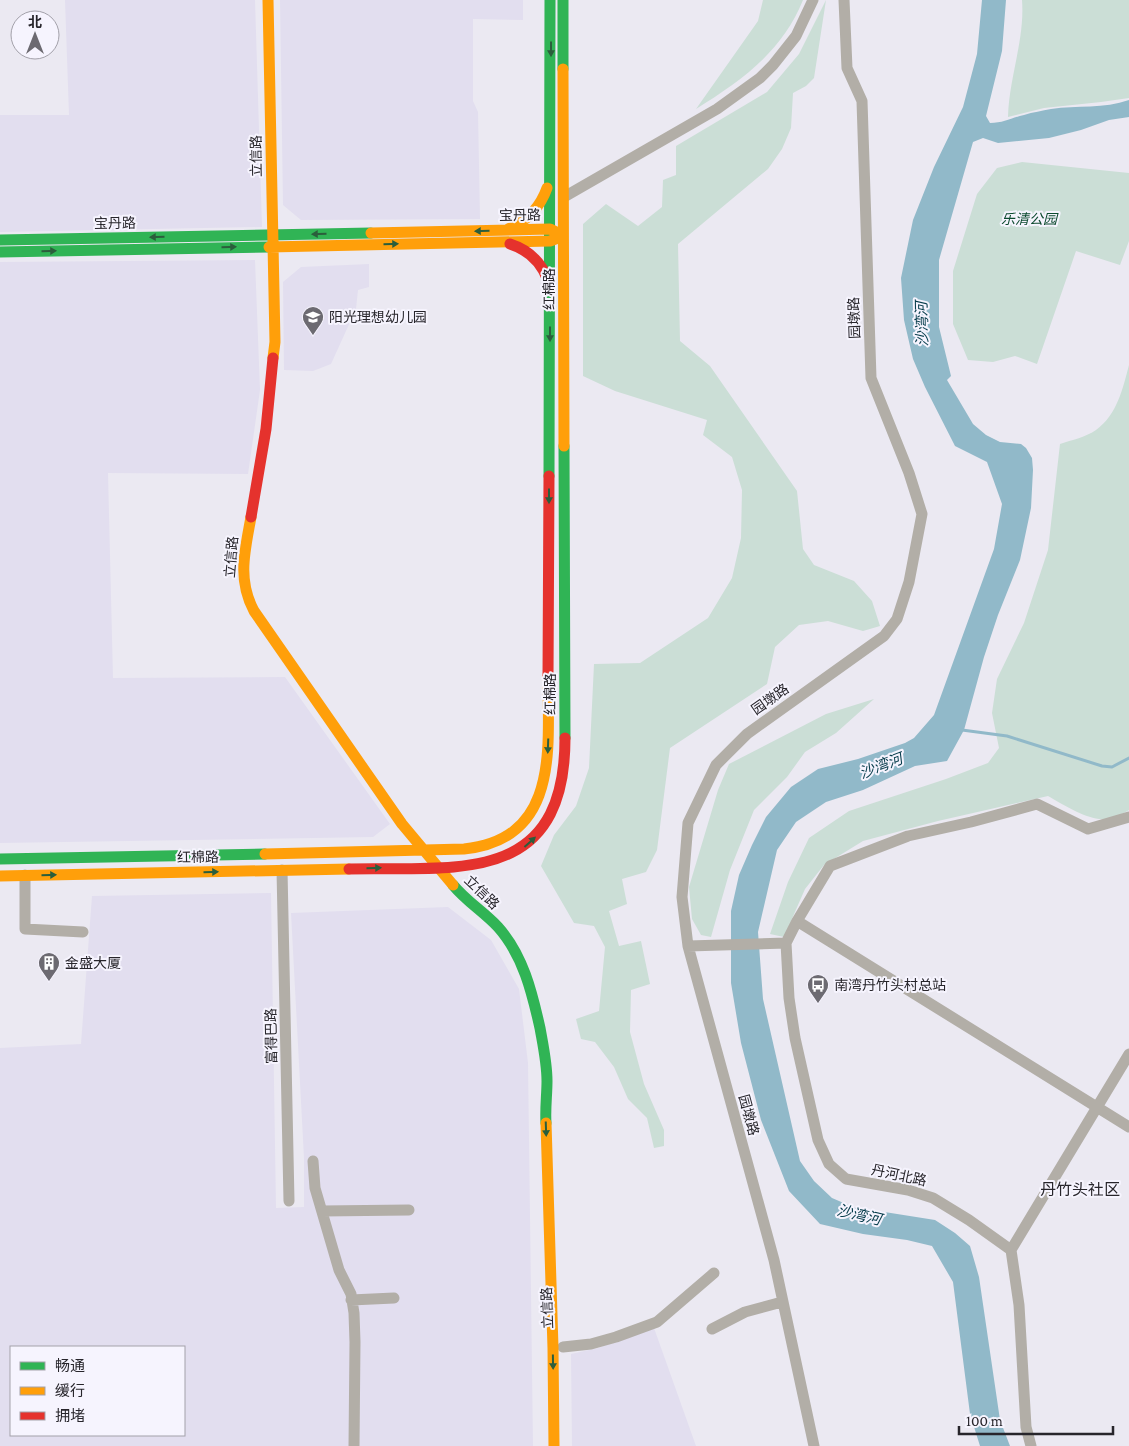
<svg xmlns="http://www.w3.org/2000/svg" width="1129" height="1446" font-family="'Crimson Pro','Noto Sans SC',serif">
<rect width="100%" height="100%" fill="#ebe9f2"/>
<path fill="#e2deef" fill-rule="evenodd" d="M65,0h190l7,227 -262,5v-117h69z
M280,0h243v20l-50,-1v82l5,11 2,107 -179,1 -18,-15z
M255,260l5,130 -12,84 -140,-1 5,205 172,-1 105,147 -17,13 -373,6v-581z
M369,264v23l-11,3 -2,19 -25,55 -18,7 -29,-1 -1,-88 18,-15z
M271,893l5,315 28,-1v-49l-13,-245 157,-6 43,33 28,49 9,74 5,383h-533v-398l81,-4 11,-148zM11,1347h173v88h-173z
M654,1328l42,118h-124l-1,-92 27,-6z"/>
<path fill="#cbded6" d="M763,0h40c-21,52 -61,80 -107,109l62,-88z
M826,0l-12,78 -8,8 -13,7 -2,35 -9,21 -14,20 -90,75 2,97 30,25 87,125 6,58 11,16 40,16 18,20 8,25 -17,5 -35,-10 -29,4 -24,22 -8,37 -97,64 -13,102 -11,22 -24,7 5,25 -18,7 10,35 22,-5 9,43 -19,6 -1,42 14,52 20,46v16l-10,2 -7,-30 -19,-19 -14,-32 -19,-25 -14,-3 -5,-20 23,-8 6,-64 -11,-21 -20,-3 -33,-57 13,-31 22,-29 13,-38 5,-104 46,-1 68,-45 24,-40 9,-40 1,-48 -10,-33 -29,-22 4,-15 -92,-29 -32,-15v-152l23,-20 32,22 24,-19 1,-27 13,-5v-29l91,-54 32,-38z
M1022,0h107v98l-28,4 -57,6 -36,9c1,-40 17,-77 14,-117z
M1022,162l107,11v68l-9,24 -44,-14 -39,113 -22,-8 -22,6 -25,-2 -15,-36v-53l24,-77 20,-26z
M1129,365v445c-8,5 -20,10 -30,9 -16,-2 -37,-15 -51,-23l-110,25 -75,20 -39,24 -19,24 -21,48 -14,-3 18,-52 21,-44 40,-27 97,-32 42,-16 11,-15 -7,-35 5,-34 27,-56 24,-73 12,-106c12,-4 26,-7 36,-14 21,-15 27,-42 33,-65z
M874,699l-38,34 -31,19 -18,25 -33,33 -24,60 -19,67 -10,-2 -9,-16 -3,-32 29,-97 11,-26 97,-50z"/>
<path fill="#91b9c9" d="M982,0h24l-4,51 -16,65 4,7c14,0 21,-5 34,-8 9,-3 18,-4 27,-6 26,-4 53,0 78,-9v17l-20,3 -28,10 -32,8 -51,5 -15,-5 -10,4 -34,118v67l12,49 -4,4 26,44 13,11 14,7 21,2 5,4 6,10 1,12 -2,38 -11,52 -22,55 -14,42 -20,73 -17,31 -32,5 -52,24 -37,12 -30,20 -19,28 -19,82 5,67 37,162 14,20 18,17 21,9 82,13 20,13 15,13 9,31 21,143 10,26h-30l-10,-32 -17,-132 -21,-36 -25,-6 -44,-6 -43,-10 -31,-33 -28,-71 -20,-77 -10,-60v-72l8,-36 13,-30 14,-28 25,-30 27,-18 40,-10 47,-16 9,-5 20,-23 60,-166 8,-45 -15,-42 -32,-16 -30,-59 -12,-28 -9,-39 -3,-42 12,-58 21,-53 29,-60 14,-53z"/>
<g fill="none" stroke-linecap="round" stroke-linejoin="round">
<path stroke="#91b9c9" stroke-width="3" d="M962,730l45,6 95,30 10,1 17,-9"/>
<path stroke="#b2aea7" stroke-width="11" d="M564,197l153,-88 43,-31 13,-13 23,-29 17,-36
M282,870l7,331
M25,875v54l58,3
M797,921l332,206
M786,943l3,55 6,40 23,102 11,24 17,15 62,11 25,8 36,22 42,30 8,55 7,122 5,19
M786,943l11,-22 33,-55 78,-30 63,-14 66,-18 51,25 41,-12
M688,946l98,-3
M313,1161l2,27 24,82 12,24 3,19 1,29 -1,104
M322,1211l87,-1
M1011,1250l118,-196
M351,1300l43,-2
M712,1329l33,-17 37,-10
M563,1347l28,-3 25,-7 41,-15 57,-49
M814,1446l-40,-186 -86,-314 -6,-49 6,-74 28,-58 31,-31 137,-98 13,-17 12,-37 13,-68 -13,-41 -38,-95 -9,-277 -15,-33 -3,-68"/>
<path stroke="#30b455" stroke-width="11" d="M563,0v69
M0,240l371,-7
M0,252l269,-5
M564,446l1,292
M549,476l1,-476
M0,859l265,-5
M453,885c13,16 31,27 45,42 25,28 34,65 42,101 3,17 7,35 7,53 0,14 -2,28 -1,42"/>
<path stroke="#ff9f0a" stroke-width="11" d="M268,0l7,342 -2,16
M563,69l1,377
M508,229c19,-8 32,-21 39,-41
M371,233l179,-4 8,4
M269,247l281,-6 8,-3
M251,517c-6,34 -14,62 3,94l148,213 51,61
M265,854l199,-5c96,-10 84,-101 84,-172
M0,876l349,-7
M546,1123l7,225 1,98"/>
<path stroke="#e5322d" stroke-width="11" d="M510,244c19,6 31,18 38,36
M251,517l15,-88 7,-71
M548,677l1,-201
M349,869c109,-2 216,17 216,-131"/>
</g>
<defs><path id="oneway-solid" d="M-6-.8H1V-3.2L6.5 0L1 3.2V.8H-6Z" transform="scale(1.25)"/></defs>
<g fill="#2b5e3c">
<use href="#oneway-solid" transform="translate(551 49) rotate(90)"/>
<use href="#oneway-solid" transform="translate(482 231) rotate(179)"/>
<use href="#oneway-solid" transform="translate(319 234) rotate(179)"/>
<use href="#oneway-solid" transform="translate(157 237) rotate(179)"/>
<use href="#oneway-solid" transform="translate(391 244) rotate(-1)"/>
<use href="#oneway-solid" transform="translate(229 247) rotate(-1)"/>
<use href="#oneway-solid" transform="translate(49 251) rotate(-1)"/>
<use href="#oneway-solid" transform="translate(550 334) rotate(90)"/>
<use href="#oneway-solid" transform="translate(549 496) rotate(90)"/>
<use href="#oneway-solid" transform="translate(548 746) rotate(92)"/>
<use href="#oneway-solid" transform="translate(530 842) rotate(-42)"/>
<use href="#oneway-solid" transform="translate(374 868) rotate(-1)"/>
<use href="#oneway-solid" transform="translate(211 872) rotate(-1)"/>
<use href="#oneway-solid" transform="translate(49 875) rotate(-1)"/>
<use href="#oneway-solid" transform="translate(546 1129) rotate(88)"/>
<use href="#oneway-solid" transform="translate(553 1362) rotate(89)"/>
</g>
<defs>
<g id="school-pin" transform="scale(1.125)"><path d="M0 17L-7.5 6A9.5 9.5 0 1 1 7.5 6Z" fill="#6c6a71" stroke="#f6f4fe"/><path d="M0-5L7-2L0 1L-7-2ZM-4 1L0 2.5L4 1V4Q0 6-4 4Z" fill="#fff"/></g>
<g id="building-pin" transform="scale(1.125)"><path d="M0 17L-7.5 6A9.5 9.5 0 1 1 7.5 6Z" fill="#6c6a71" stroke="#f6f4fe"/><path d="M-4-6H4V6H1V3H-1V6H-4ZM-2.5-4.3h1.7v1.8h-1.7ZM.8-4.3h1.7v1.8H.8ZM-2.5-1h1.7V.8h-1.7ZM.8-1h1.7V.8H.8Z" fill="#fff"/></g>
<g id="bus-pin" transform="scale(1.125)"><path d="M0 17L-7.5 6A9.5 9.5 0 1 1 7.5 6Z" fill="#6c6a71" stroke="#f6f4fe"/><path d="M-5-6H5V4H4V6H2V4H-2V6H-4V4H-5ZM-3.5-4V0h7V-4ZM-3.5 1.2v1.5H-2V1.2ZM2 1.2v1.5H3.5V1.2Z" fill="#fff"/></g>
</defs>
<g fill-rule="evenodd">
<use href="#school-pin" x="313" y="317"/>
<use href="#building-pin" x="49" y="963"/>
<use href="#bus-pin" x="818" y="985"/>
</g>
<g text-anchor="middle" dominant-baseline="central" stroke-width="4" stroke-linejoin="round" paint-order="stroke">
<g font-size="14" fill="#27252b" stroke="#f6f4fe">
<text transform="translate(256 156) rotate(-91)">立信路</text>
<text transform="translate(520 215) rotate(-1)">宝丹路</text>
<text transform="translate(115 223) rotate(-1)">宝丹路</text>
<text transform="translate(549 289) rotate(-90)">红棉路</text>
<text transform="translate(854 318) rotate(-92)">园墩路</text>
<text transform="translate(231 557) rotate(-85)">立信路</text>
<text transform="translate(550 694) rotate(-90)">红棉路</text>
<text transform="translate(770 699) rotate(-35)">园墩路</text>
<text transform="translate(198 857) rotate(-1)">红棉路</text>
<text transform="translate(482 892) rotate(44)">立信路</text>
<text transform="translate(271 1036) rotate(-91)">富得巴路</text>
<text transform="translate(749 1115) rotate(75)">园墩路</text>
<text transform="translate(899 1175) rotate(12)">丹河北路</text>
<text transform="translate(547 1308) rotate(-92)">立信路</text>
</g>
<g font-size="14" font-style="italic" fill="#0c4a2f" stroke="#f6f4fe">
<text x="1029" y="219">乐清公园</text>
</g>
<g font-size="14" fill="#27252b" stroke="#f6f4fe" text-anchor="start">
<text x="329" y="317">阳光理想幼儿园</text>
<text x="65" y="963">金盛大厦</text>
<text x="834" y="985">南湾丹竹头村总站</text>
</g>
<g font-size="15" font-style="italic" fill="#063c4b" stroke="#f6f4fe">
<text transform="translate(922 324) rotate(-91)">沙湾河</text>
<text transform="translate(881 766) rotate(-21)">沙湾河</text>
<text transform="translate(859 1215) rotate(13)">沙湾河</text>
</g>
<g font-size="16" fill="#27252b" stroke="#f6f4fe">
<text x="1080" y="1189">丹竹头社区</text>
</g>
</g>
<rect x="10" y="1346" width="175" height="90" fill="#f6f4fe" stroke="#a3a1aa"/>
<rect x="20" y="1362" width="25" height="8" fill="#30b455" stroke="#a3a1aa"/>
<text x="55" y="1371" font-size="15" fill="#27252b">畅通</text>
<rect x="20" y="1387" width="25" height="8" fill="#ff9f0a" stroke="#a3a1aa"/>
<text x="55" y="1396" font-size="15" fill="#27252b">缓行</text>
<rect x="20" y="1412" width="25" height="8" fill="#e5322d" stroke="#a3a1aa"/>
<text x="55" y="1421" font-size="15" fill="#27252b">拥堵</text>
<g transform="translate(35 35)"><circle r="24" fill="#f6f4fe" stroke="#a3a1aa"/>
<path d="M0-4L9 19L0 12L-9 19Z" fill="#6c6a71"/>
<text y="-8" font-size="14" font-weight="bold" text-anchor="middle" fill="#27252b">北</text>
</g>
<path d="M959 1426v8h154v-8" fill="none" stroke="#27252b" stroke-width="2.5"/>
<text x="966" y="1426" font-size="15" fill="#27252b" stroke="#f6f4fe" stroke-width="4" paint-order="stroke">100 m</text>
</svg>
